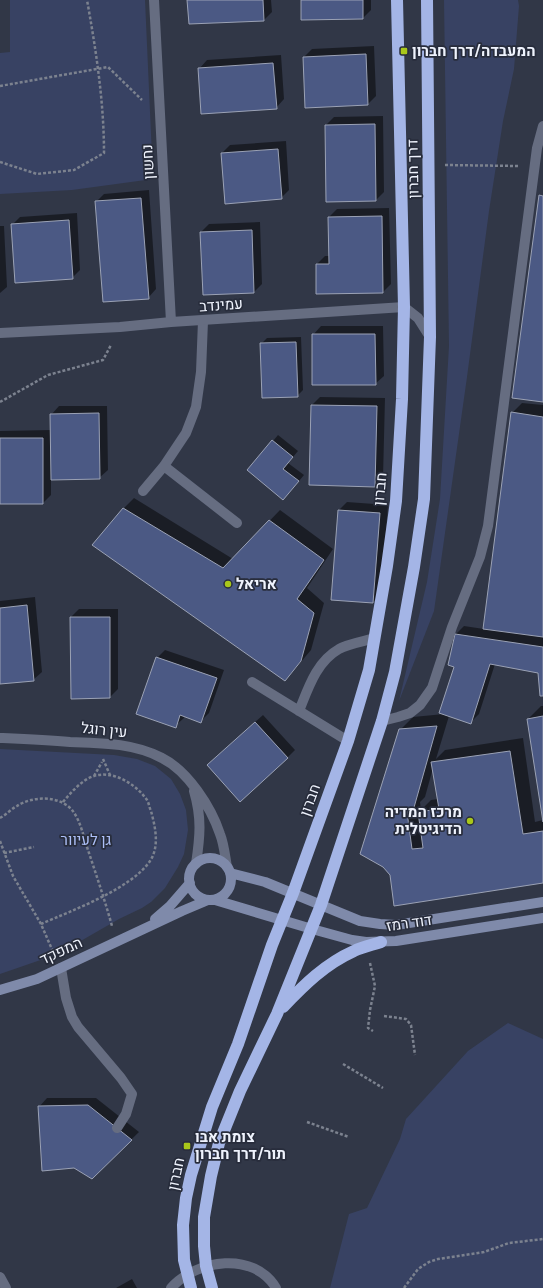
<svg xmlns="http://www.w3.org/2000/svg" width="543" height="1288" font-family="Karla,Heebo,sans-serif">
<rect width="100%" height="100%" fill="#313747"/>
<path fill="#384263" d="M10,0h135l8,179 -81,11 -72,4v-141l10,-1z
M444,0h74l1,6 -5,63 -11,52 -14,90 -22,166 -33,234 -35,90 28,-119 13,-83 9,-153z
M0,749l114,6 23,4 18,7 16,13 9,15 6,16 2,20 -4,24 -6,13 -13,21 -14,14 -9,6 -23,11 -61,35 -58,20z
M508,1023l35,16v249h-213l19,-74 18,-6 33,-69 6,-20 62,-68z"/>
<path fill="#0007" fill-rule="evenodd" d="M189,0h82l1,12 -8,8z
M302,0h69v10l-8,8 -61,1z
M374,46l2,50 -8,8 -64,-47 8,-8z
M281,55l3,44 -8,9 -77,-39 8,-9z
M383,116l1,76 -8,8 -50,-75 8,-8z
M286,141l3,49 -8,8 -59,-45 8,-8z
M149,190l7,99 -8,9 -52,-96 8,-8z
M389,208l2,76 -8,8 -66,-28 8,-8h4v-39l8,-8z
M77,213l3,57 -8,8 -60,-53 8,-8z
M260,222l2,62 -8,8 -53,-60 8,-8z
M0,226h4l3,61 -7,6z
M321,326h62l1,50 -9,8 -62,-49z
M301,337l2,53 -6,6 -36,-52 6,-6z
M320,397l65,1 -2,80 -8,8 -65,-2 2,-79z
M522,403l21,2v231l-1,2h1v57l-4,-23 -44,-8 -16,50 -8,8 -22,-6 -13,43 9,-9 78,-12 12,84 8,-2v62l-148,22 5,-174 13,-13 31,-3 11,-47 1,-33 8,-8 20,3 28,-216zM433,768l5,31 -7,1 -10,10 -1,-8 5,-5z
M59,406h48l1,64 -9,8 -48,1v16l-8,8h-43v-72l51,-1v-15z
M278,435l20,16 -10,12 16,12 -15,18 -40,-23z
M134,498l99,61 47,-49 53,39 -26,39 17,15 -13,47 -16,19 -10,11 -161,-172z
M347,502l41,3 -7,89 -8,8 -34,-92z
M35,597l7,75 -9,8 -33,3v-82z
M79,609h39v80l-8,8 -38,1 -1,-81z
M165,650l59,20 -15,43 -8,8 -17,-5v2l-9,8 -18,-68z
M541,706h2v110l-15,-97z
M263,715l32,35 -8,8 -71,-1z
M47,1098h49l43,34 -47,46 -53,-71z
M132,1279l5,9h-21z"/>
<path fill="#4b5984" stroke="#9ba2b5" d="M187,0h76l1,21 -75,3z
M301,0h62v19l-62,1z
M366,54l2,51 -63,3 -2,-51z
M273,63l4,46 -76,5 -3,-46z
M375,124l1,77 -50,1 -1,-77z
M278,149l4,50 -57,5 -4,-51z
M539,195l4,1v206l-31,-4z
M141,198l8,101 -46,3 -8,-101z
M382,216l1,77 -67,1v-30h13l-1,-47z
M69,220l4,59 -58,4 -4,-59z
M252,230l2,63 -51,2 -3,-63z
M312,334h63l1,51h-64z
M296,342l2,55 -36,1 -2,-55z
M311,405l66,1 -2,81 -66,-2z
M511,412l32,5v220l-60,-8z
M99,413l1,66 -49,1 -1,-66z
M0,438h43v66h-43z
M272,440l21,17 -10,12 16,12 -16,19 -36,-30z
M123,508l100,60 46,-48 55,40 -27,39 17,14 -13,48 -16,20 -193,-136z
M338,510l42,3 -7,90 -42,-3z
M27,605l7,76 -34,3v-76z
M70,617h40v81l-39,1z
M455,634l88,13v49h-3l-2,-23 -48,-9 -19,60 -32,-11 15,-46 -6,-2z
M156,657l61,21 -16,45 -21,-8 -4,13 -40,-14z
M543,716v106l-16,-103z
M255,722l33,36 -48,44 -33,-37z
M437,726l-24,85 -6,1 5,37 11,-1 -5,-36 21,-3 -8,-47 79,-11 13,83 20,-3v52l-149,23 -4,-31 -7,-8 -23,-13 39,-125z
M88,1105l44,35 -40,39 -18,-11 -32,3 -4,-65z"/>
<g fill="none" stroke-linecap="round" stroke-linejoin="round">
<path stroke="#7c828f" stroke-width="2.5" stroke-dasharray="3 2" stroke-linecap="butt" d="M0,86l108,-19 34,33
M0,162l37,12 37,-4 30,-17c0,-51 -8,-103 -17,-153
M445,165l73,1
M0,402l48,-27 55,-15 8,-15
M103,759l7,16
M94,776l8,-14
M0,818c6,-3 11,-9 17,-12 15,-10 42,-11 55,4 9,11 12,29 17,43 8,24 16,48 23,73
M0,841l13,35 28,48 13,30
M4,853l30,-6
M41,924c32,-14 90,-35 109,-63 10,-15 5,-35 1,-50 -2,-4 -2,-8 -4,-11 -11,-16 -34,-30 -53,-24 -13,4 -23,17 -32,27
M370,963l5,23 -5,24 -2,18 5,3
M384,1016l22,3 5,6 4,30
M343,1064l40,24
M307,1122l42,15
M404,1288l14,-19 11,-7 9,-3 46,-7 25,-9 34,-4"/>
<path stroke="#666d81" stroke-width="10" d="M164,466l73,57
M143,491l21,-25 22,-33 10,-26 5,-35 2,-51
M252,682l96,59
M299,711c9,-22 17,-49 40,-62 8,-5 26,-8 36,-11
M382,721l16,-4 12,-4 10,-8 12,-17 20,-61 28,-70 8,-31 49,-378 6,-22
M61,968l5,30 6,19 6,10 43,51 11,16 -6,20 -9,14
M171,1288c26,-29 83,-37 105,0"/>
<path stroke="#666d81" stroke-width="10" d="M154,0l17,322
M0,333l120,-6 51,-5 233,-15 14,11 12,19
M0,738c23,1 47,2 70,4 31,1 64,1 92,16 26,13 49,49 58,76 4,10 5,22 7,33
M194,791c8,27 6,46 2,73
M0,1277l6,11"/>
<path stroke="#7f8aaa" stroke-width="10" d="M189 879a21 21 0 1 1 42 0a21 21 0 1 1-42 0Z
M230,873l35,9 95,39 20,3 16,1 147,-23
M215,900l97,29 40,11 14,2 30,-1 147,-23
M155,919l15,-13 20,-23
M0,990l37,-11 145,-68 26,-11"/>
<path stroke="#a4b5e6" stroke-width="12" d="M283,1007c21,-22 42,-43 71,-56 8,-4 18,-6 27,-9
M191,1288l-7,-28 -1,-35 3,-27 5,-23 21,-68 26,-63 34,-99 21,-52 55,-152 21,-71 18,-104 9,-65 6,-102 2,-92 -7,-307
M212,1288l-6,-22 -2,-20v-29l7,-41 8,-33 21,-52 37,-77 44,-109 61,-184 13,-49 19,-105 10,-68 6,-162 -3,-337"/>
</g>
<g fill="#a9c71a" stroke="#282d3c" stroke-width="1.5">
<rect x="400" y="47" width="8" height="8" rx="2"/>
<circle cx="228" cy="584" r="4"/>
<circle cx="470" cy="821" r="4"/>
<rect x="183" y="1142" width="8" height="8" rx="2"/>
</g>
<g text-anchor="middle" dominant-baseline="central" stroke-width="3.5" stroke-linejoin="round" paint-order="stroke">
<g font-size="15" font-weight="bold" fill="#eff3fd" stroke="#282d3c" text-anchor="start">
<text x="412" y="51">המעבדה/דרך חברון</text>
<text x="236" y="584">אריאל</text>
<text x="462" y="812" text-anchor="end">מרכז המדיה<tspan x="462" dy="17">הדיגיטלית</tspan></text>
<text x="195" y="1137">צומת אבו<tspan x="195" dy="17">תור/דרך חברון</tspan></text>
</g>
<g font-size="15" fill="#eff3fd" stroke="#282d3c">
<text transform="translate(148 162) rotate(-93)">נחשון</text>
<text transform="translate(413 169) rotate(-91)">דרך חברון</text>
<text transform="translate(221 305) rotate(-4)">עמינדב</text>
<text transform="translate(380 489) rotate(-85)">חברון</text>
<text transform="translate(104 730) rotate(6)">עין רוגל</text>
<text transform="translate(310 800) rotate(-70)">חברון</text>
<text transform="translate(409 923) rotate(-8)">דוד רמז</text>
<text transform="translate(61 951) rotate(-25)">המפקד</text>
<text transform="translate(176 1174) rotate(-78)">חברון</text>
</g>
<g font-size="15" fill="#adc0f8" stroke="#282d3c">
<text x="86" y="840">גן לעיוור</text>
</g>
</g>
</svg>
